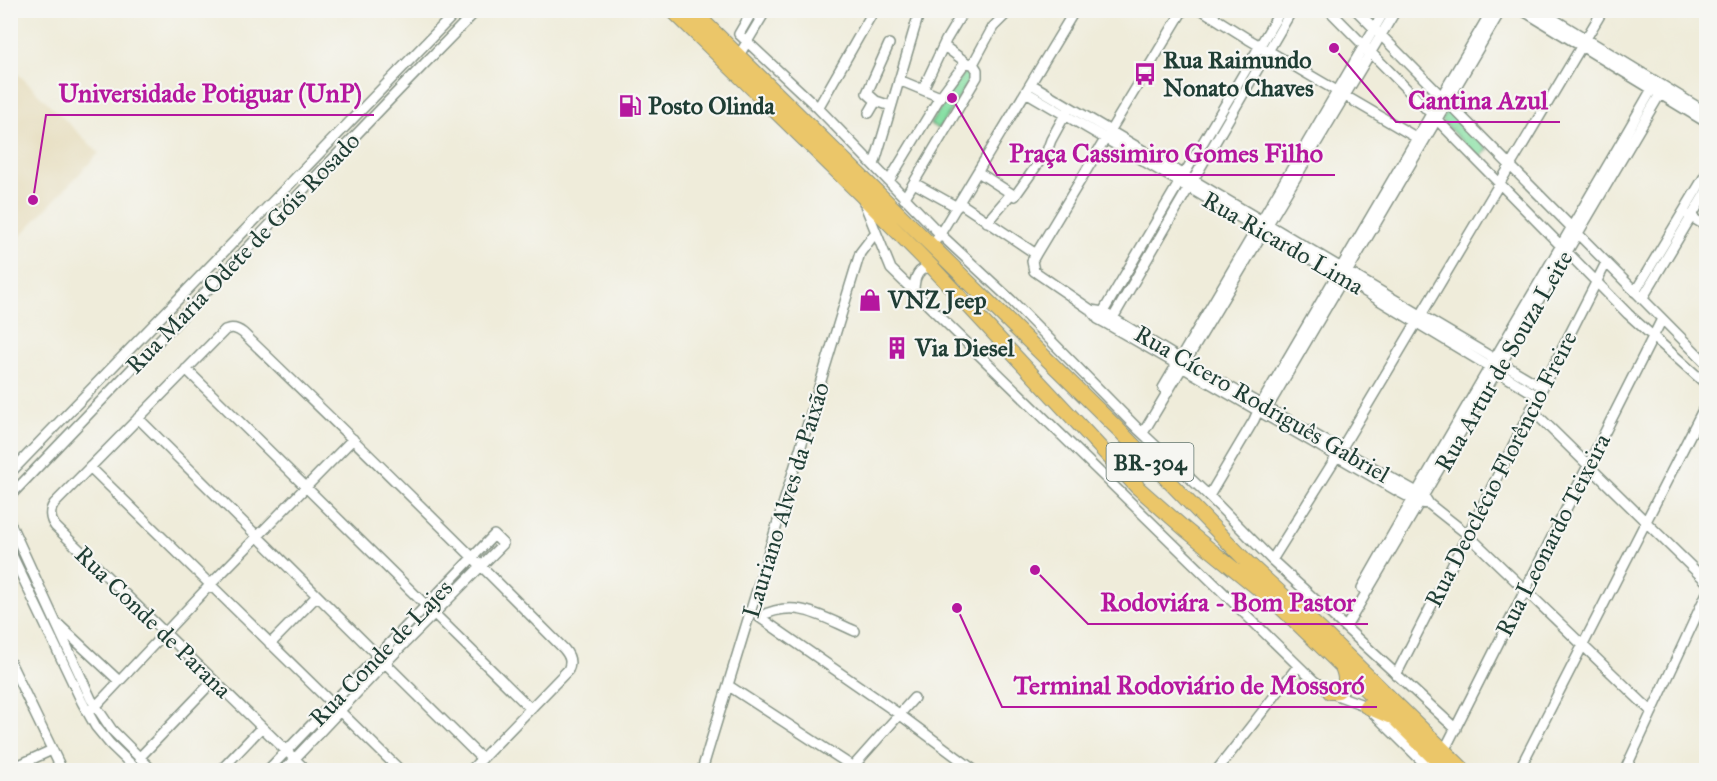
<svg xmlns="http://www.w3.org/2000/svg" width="1717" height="781" font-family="'IM FELL Great Primer',serif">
<rect width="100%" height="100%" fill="#f6f6f2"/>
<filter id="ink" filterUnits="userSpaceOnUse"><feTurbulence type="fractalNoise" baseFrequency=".0167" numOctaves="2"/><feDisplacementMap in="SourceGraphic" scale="12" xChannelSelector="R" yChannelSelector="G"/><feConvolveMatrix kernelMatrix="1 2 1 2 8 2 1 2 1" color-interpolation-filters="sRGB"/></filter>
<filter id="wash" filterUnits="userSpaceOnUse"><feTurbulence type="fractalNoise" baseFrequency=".008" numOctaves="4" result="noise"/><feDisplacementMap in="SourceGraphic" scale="24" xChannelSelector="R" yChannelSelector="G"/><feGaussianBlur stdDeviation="1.35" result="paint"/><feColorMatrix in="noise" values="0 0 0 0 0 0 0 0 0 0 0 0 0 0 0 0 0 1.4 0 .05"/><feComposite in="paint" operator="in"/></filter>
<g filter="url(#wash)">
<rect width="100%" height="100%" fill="#efecda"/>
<path fill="#e5dbba" d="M10,66l89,87 -88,93h-1z"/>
<path fill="#88e0a4" stroke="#548e6c" stroke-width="1.5" d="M971,68l3,5 -35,56 -9,-5 36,-55z
M1449,107l39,42 -9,10 -38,-39z"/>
</g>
<g filter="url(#ink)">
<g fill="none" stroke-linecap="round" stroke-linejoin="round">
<g stroke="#879487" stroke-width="12">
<path id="minor" d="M753,10l-14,24 79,74 122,126 71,66 128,130 70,66 63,64 184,169
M1183,10l-147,244 -4,7 2,10 57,39 7,9 11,6 292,168 19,10 9,1
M1202,10l46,29 169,99
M1329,10l299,304 78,70
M1356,10l350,353
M1522,10l184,112
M1539,10l167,102
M1705,10l1,1
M889,44l-22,49 9,8 15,5
M944,46l23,17
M738,57l28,-47
M973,64l20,-37 17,-17
M899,80l41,17
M1031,84l511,303
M923,89l23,-49 18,-30
M1026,92l310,182 202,122
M818,108l56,-98
M869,113l7,-12
M874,165l46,-155
M978,172l37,24 32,-45 4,-11 16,-29
M889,181l51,-84 25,-34 8,1 4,6v7l-73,122
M914,183l43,24
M863,200l28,69 423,412 17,12 35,13 65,64
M960,203l76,51
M1688,215l18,11
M987,222l24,-28
M937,239l138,-229
M914,291c0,-13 4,-25 19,-23
M1635,292l71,-118
M1642,299l64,-107
M1091,310l12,2 82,50 239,134 5,8 38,30 185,178
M1100,317l181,-307
M1110,323l182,-313
M186,369l345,340
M1163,388l222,-378
M1531,409l175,172
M1265,412l236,-402
M138,418l344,341
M1143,433l253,-423
M90,467l310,303
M10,473l448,-463
M10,496l388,-405 79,-81
M1209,496l45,-76 7,-16 231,-394
M10,523l81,176 21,31 40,40
M10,551l72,151 14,25 14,17 27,26
M1272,560l65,-104 266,-446
M1362,588c95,-168 194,-332 290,-499
M59,625l60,56
M1346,627l314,-533
M855,631c-35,-15 -59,-33 -96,-14l140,97 75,56
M270,644l47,-48
M10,662l52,108
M1396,675l210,-412
M729,686l129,84
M87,712l9,-6 114,-121 143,-146
M1444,751l218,-432
M139,758l74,-77
M10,769l42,-19
M221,770l40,-42
M268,770l226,-235 9,9 -118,119 -101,107
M306,770l-251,-244c-5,-7 -6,-15 -1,-22l171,-174c7,-3 12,-2 18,3 108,104 215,209 321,316 6,7 8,13 4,21l-97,100
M702,770l158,-517 16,-21
M850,770l64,-72
M1217,770l81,-104
M1519,770l187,-366
M1625,770l81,-175"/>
</g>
<g stroke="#879487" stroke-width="16">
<path id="highway" d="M672,10l189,185 72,73 204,219 49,43 90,73 83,80 87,87
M692,10l426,419 131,135 74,68 141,138
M1137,487l-3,-9 2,-9 7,-4 11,1
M1330,692l8,-1c9,-7 8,-14 4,-24
M1366,706l23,10"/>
</g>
<use href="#minor" stroke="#fff" stroke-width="9"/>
<use href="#highway" stroke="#ebc669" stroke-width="14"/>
</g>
</g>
<defs>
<g id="bus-bare" transform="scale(1.8)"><path d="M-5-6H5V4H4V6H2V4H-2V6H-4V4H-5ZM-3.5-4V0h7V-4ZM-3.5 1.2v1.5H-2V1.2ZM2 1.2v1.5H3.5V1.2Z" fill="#b5179e" stroke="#f6f6f2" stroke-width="2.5" paint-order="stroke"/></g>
<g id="fuel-bare" transform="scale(1.8)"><path d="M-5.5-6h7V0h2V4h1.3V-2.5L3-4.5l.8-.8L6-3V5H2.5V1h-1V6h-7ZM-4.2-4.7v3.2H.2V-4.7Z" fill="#b5179e" stroke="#f6f6f2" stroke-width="2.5" paint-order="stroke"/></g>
<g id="shop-bare" transform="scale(1.8)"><path d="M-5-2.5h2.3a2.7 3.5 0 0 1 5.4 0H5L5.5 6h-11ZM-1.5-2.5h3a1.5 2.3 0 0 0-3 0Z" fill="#b5179e" stroke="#f6f6f2" stroke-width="2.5" paint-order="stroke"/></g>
<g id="building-bare" transform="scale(1.8)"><path d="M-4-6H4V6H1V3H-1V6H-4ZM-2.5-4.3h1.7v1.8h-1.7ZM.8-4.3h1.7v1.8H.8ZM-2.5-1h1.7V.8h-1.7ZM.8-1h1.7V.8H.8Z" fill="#b5179e" stroke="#f6f6f2" stroke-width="2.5" paint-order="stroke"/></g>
</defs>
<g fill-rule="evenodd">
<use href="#bus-bare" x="1145" y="74"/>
<use href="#fuel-bare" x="630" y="106"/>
<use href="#shop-bare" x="870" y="300"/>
<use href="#building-bare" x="897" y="348"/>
</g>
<g text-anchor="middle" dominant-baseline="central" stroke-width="4.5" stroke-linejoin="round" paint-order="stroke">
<rect fill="#f6f6f2" stroke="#60746d" stroke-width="1.5" x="1106.5" y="443" width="87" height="38" rx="4.5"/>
<g font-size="22" font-weight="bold" fill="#1f3d34">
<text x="1150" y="462">BR-304</text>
</g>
<g font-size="24" font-weight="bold" fill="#1f3d34" stroke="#f6f6f2" text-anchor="start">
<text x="1163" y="60">Rua Raimundo<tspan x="1163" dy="28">Nonato Chaves</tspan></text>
<text x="648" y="106">Posto Olinda</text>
<text x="888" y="300">VNZ Jeep</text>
<text x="915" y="348">Via Diesel</text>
</g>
<g font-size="24" fill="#1f3d34" stroke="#f6f6f2">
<text transform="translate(1283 243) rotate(30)">Rua Ricardo Lima</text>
<text transform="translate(243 253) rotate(-46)">Rua Maria Odete de Góis Rosado</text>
<text transform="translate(1504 361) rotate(-60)">Rua Artur de Souza Leite</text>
<text transform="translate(1262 404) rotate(30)">Rua Cícero Rodriguês Gabriel</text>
<text transform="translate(1501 469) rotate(-63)">Rua Deoclécio Florêncio Freire</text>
<text transform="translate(786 500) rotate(-73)">Lauriano Alves da Paixão</text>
<text transform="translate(1553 535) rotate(-63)">Rua Leonardo Teixeira</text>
<text transform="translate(153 622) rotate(44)">Rua Conde de Parana</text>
<text transform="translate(381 653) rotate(-46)">Rua Conde de Lajes</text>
</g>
</g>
<path fill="none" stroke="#b5179e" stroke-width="2" d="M33 200L46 115H374M1334 48L1396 122H1560M952 98L997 175H1335M1035 570L1088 624H1368M957 608L1002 707H1377"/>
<g fill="#b5179e" stroke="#f6f6f2" stroke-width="2">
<circle cx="33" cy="200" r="6"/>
<circle cx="1334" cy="48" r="6"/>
<circle cx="952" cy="98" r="6"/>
<circle cx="1035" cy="570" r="6"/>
<circle cx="957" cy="608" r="6"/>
</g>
<g font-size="26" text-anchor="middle" font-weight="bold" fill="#b5179e" stroke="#f6f6f2" stroke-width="4.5" stroke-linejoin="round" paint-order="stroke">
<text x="210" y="102">Universidade Potiguar (UnP)</text>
<text x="1478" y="109">Cantina Azul</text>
<text x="1166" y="162">Praça Cassimiro Gomes Filho</text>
<text x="1228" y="611">Rodoviára - Bom Pastor</text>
<text x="1189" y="694">Terminal Rodoviário de Mossoró</text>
</g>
<rect width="1717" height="781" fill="none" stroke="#f6f6f2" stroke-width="36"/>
</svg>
